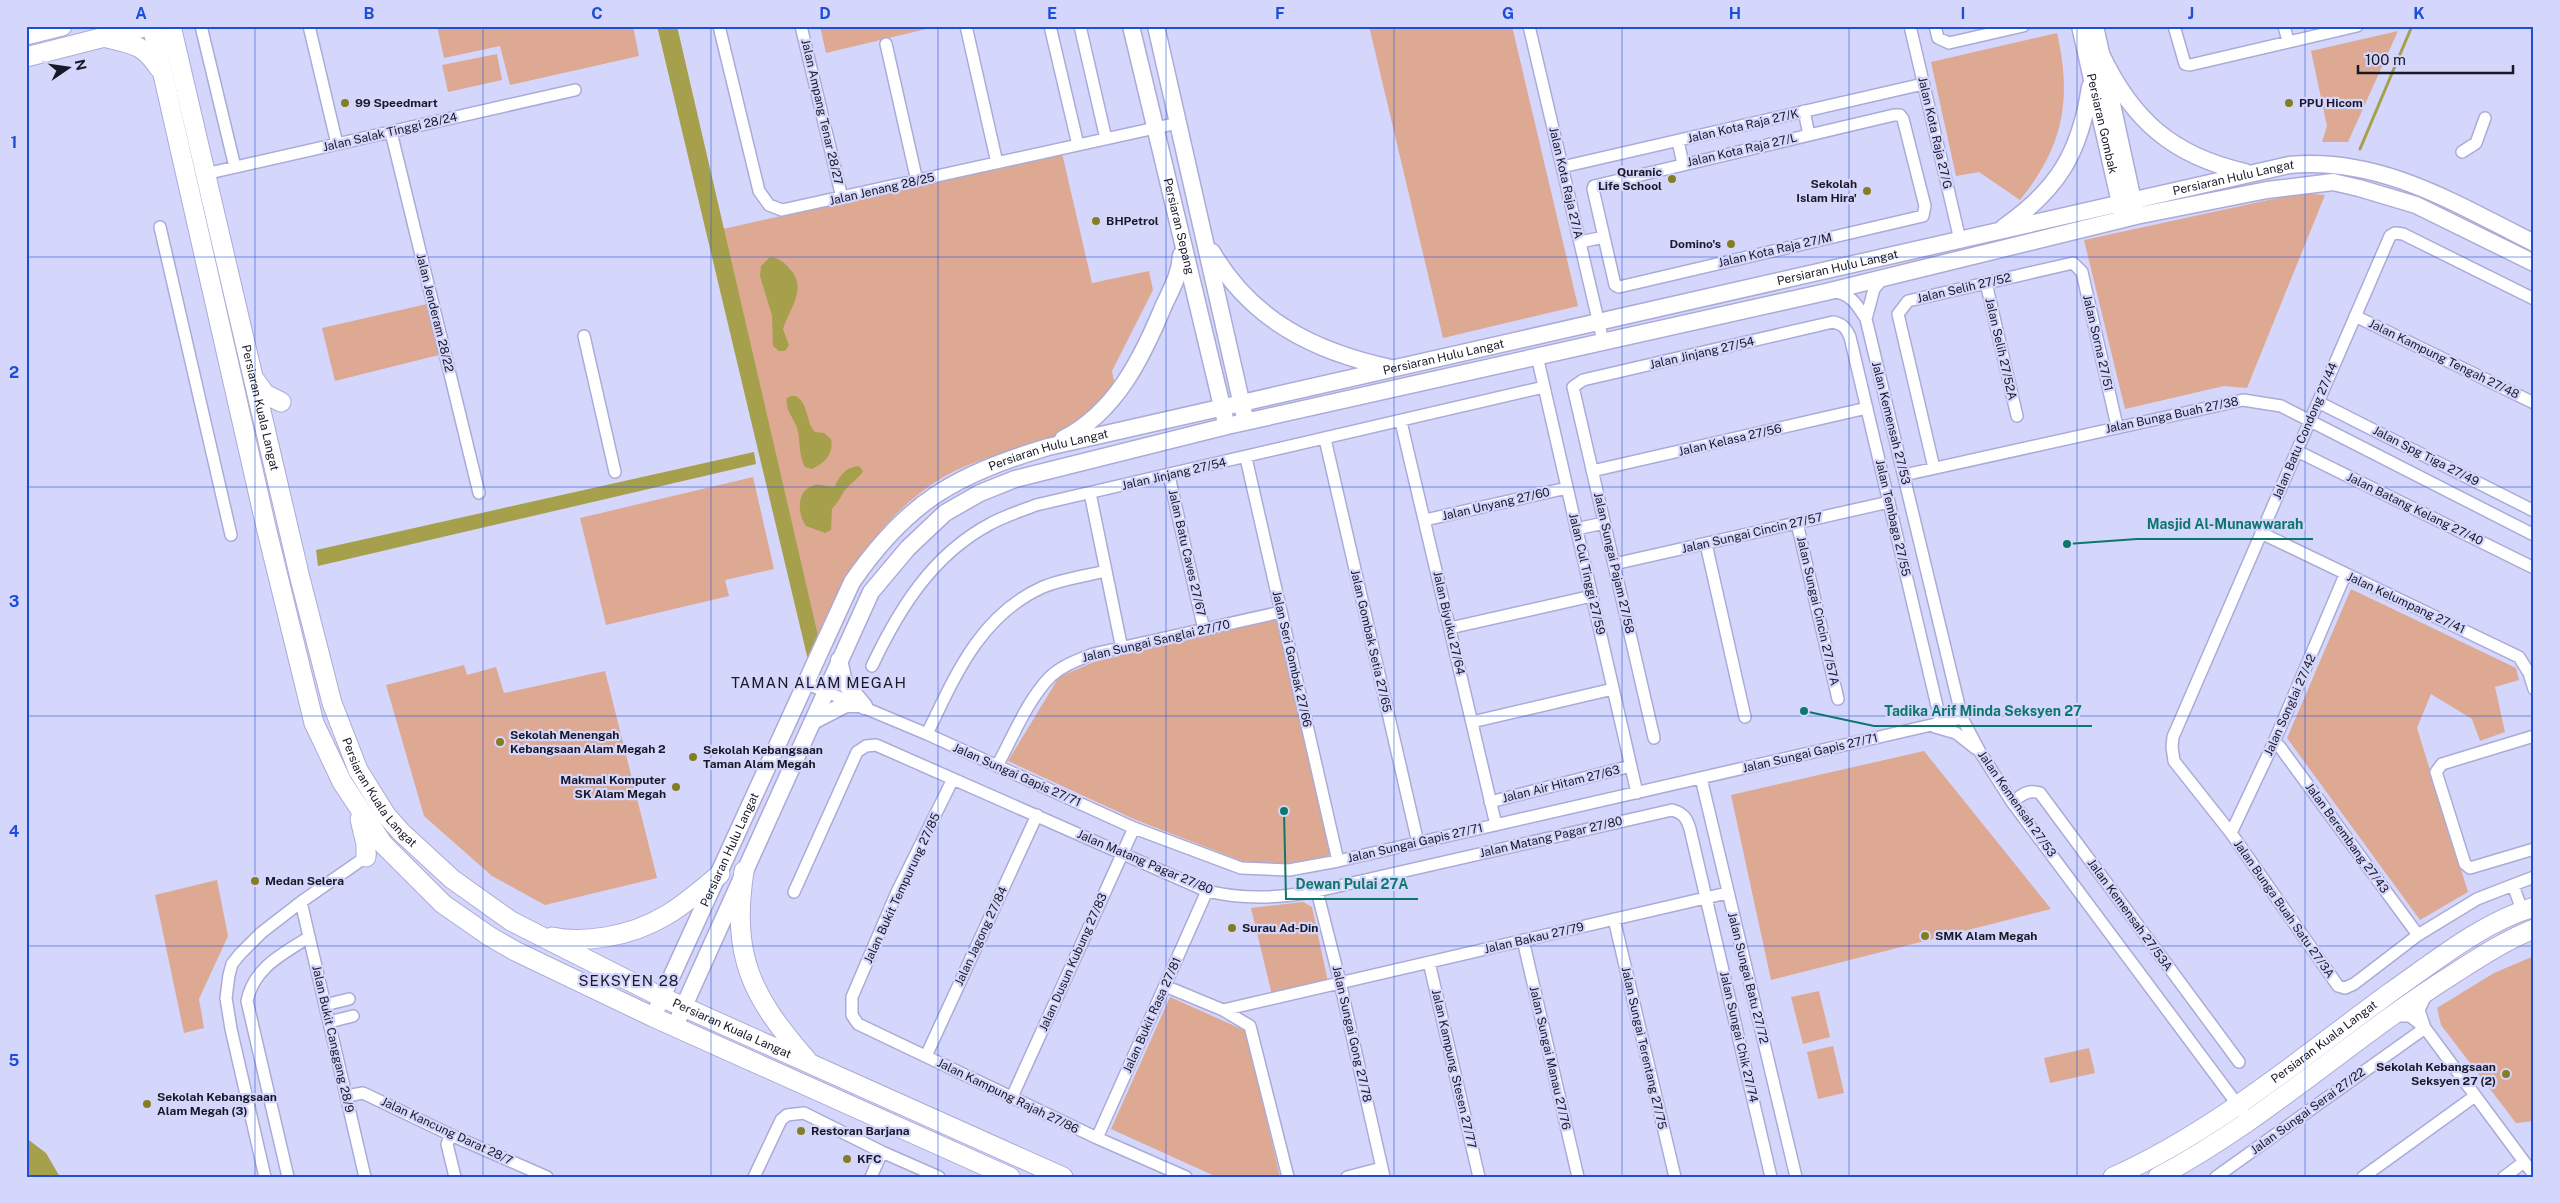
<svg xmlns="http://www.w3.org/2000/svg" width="2560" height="1203" font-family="'Public Sans',sans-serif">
<rect width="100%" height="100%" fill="#d5d6fb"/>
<path fill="#dda992" d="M437,26h196l6,30 -129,29 -10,-39 -56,12z
M820,26h119l-113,27z
M1369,26h143l66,280 -135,32z
M2398,31l-50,111h-26l5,-16 -16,-75z
M2057,33c15,66 7,113 -37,167l-41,-28 -23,4 -25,-114z
M497,54l5,26 -54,12 -6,-27z
M1062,153l30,130 57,-12 4,19 -41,81 3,15c-8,14 -32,36 -46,45 -9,5 -23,7 -33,11 -32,11 -70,20 -99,39 -60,39 -88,92 -119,154l-95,-406z
M2301,193l24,2 -78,193 -23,-2 -99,23 -41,-169z
M427,304l12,51 -104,26 -13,-53z
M753,477l21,92 -49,11 4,16 -123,29 -26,-107z
M2351,589l165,79 3,12 -24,7 10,45 -25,9 -8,-22 -41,-25 -14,34 51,164 -48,28 -133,-182z
M1277,619l55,236 -45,10 -45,-4 -106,-41 -128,-59 51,-84 35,-15z
M464,665l3,10 29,-8 8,26 101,-22 52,207 -112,27 -53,-29 -68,-60 -38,-131z
M1924,751l127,158 -280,71 -40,-185z
M217,880l11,56 -29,63 5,29 -20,5 -29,-138z
M1303,902l9,5 16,75 -56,13 -21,-87z
M2534,956v165l-18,2 -75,-98 -4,-17 57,-35z
M1819,991l11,46 -27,7 -12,-47z
M1170,997l76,34 34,146h-63l-106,-48z
M1833,1046l11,47 -26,6 -11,-47z
M2089,1048l6,25 -45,10 -6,-25z"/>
<path fill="#a6a04d" d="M657,26h20l141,609 -10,25z
M770,257c9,1 15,6 20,12 18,20 -1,40 -7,60l6,16 -4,6h-6l-6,-5 -1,-30 -12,-40 1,-10z
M791,396h5c14,10 9,25 19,36l9,1 7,6c3,15 -6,24 -19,30l-7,-2c-7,-13 -4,-26 -8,-39 -4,-12 -12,-17 -10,-30z
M754,452l2,12 -438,102 -2,-16z
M859,466l4,5c-5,9 -16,14 -20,22 -3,6 -6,10 -11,16l-1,21 -6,3 -19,-7c-9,-12 -10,-37 9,-41 7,-1 13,3 20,1 5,-11 11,-19 24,-20z
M26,1138l20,15 14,24h-34z"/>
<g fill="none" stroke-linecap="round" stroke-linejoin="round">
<path stroke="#a6a04d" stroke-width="3" d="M2360,149l52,-123"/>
<g stroke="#ababd7" stroke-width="14">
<path id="street" d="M201,26l34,141
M309,26l28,118
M719,26l40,165 10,14 13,5 396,-87
M801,26l41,172
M966,26l31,137
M1050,26l28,119
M1080,26l26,113
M1529,26l74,315
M1910,26l50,214
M1935,26l3,12 11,5 74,-17
M2174,26l11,38 5,1 167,-39
M2284,26l4,15
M886,44l31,137
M1804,111l5,24
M1894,115h6l3,4 22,87 -2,10 -304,71 -4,-2 -22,-96 1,-3z
M391,132l88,361
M1678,141l5,23
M2462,152l14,-9 9,-25
M1562,167l361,-83
M205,174l370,-84
M160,227l71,308
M1580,242l24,-5
M1986,283l31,133
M1833,292c17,0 25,14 33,27l96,399 18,34 32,50 237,318
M2355,316l179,87
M1866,319l8,-30 9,-11
M584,336l31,136
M1537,356l100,437
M2318,402l216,109
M1401,422l95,403
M1325,439l93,404
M2297,451l237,117
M1246,458l92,403
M1934,468l-36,-154 10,-13 165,-38 9,9 35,154
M1592,471l275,-63
M1904,475l339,-75 38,6 253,129
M1169,476l35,154
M1090,493l32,156
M1425,520l142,-32
M1797,523l41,176
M1576,529l28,-6
M2261,533l258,124 10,16 5,16
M1706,544l39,173
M1614,564l275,-62
M1450,628l142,-32
M872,666c27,-57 60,-111 118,-142 14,-8 31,-13 46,-19l508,-118
M805,683l122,51 207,94 107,40 48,2 49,-9 624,-143
M1472,722l141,-33
M1935,727l21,6 19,15
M927,734c28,-58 53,-119 116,-147 19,-8 42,-11 63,-16
M2534,736l-92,28 -6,8 29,92 5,4 64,-19
M1654,738l-81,-351 10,-7 250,-58c10,2 13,6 17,15l91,386
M2274,742l6,5 138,188
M997,766c16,-29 30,-66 54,-90 12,-11 27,-16 42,-22l188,-42
M1701,778l95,399
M953,779l-56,113 -45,105v18l6,9 239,114 89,39
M1490,802l141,-36
M2012,802c10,-7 16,-13 28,-9l199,269
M2231,833l43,-91 71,-167
M2513,885l-36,14 -59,36 -64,49 -9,4 -7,-2 -107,-153 -57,-72 -2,-14 1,-10 217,-501 5,-3 8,1 131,65
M1317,891l23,91 44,195
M794,892l63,-140 9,-6 10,-1 331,146c38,9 72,7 110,0l355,-81c11,3 15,8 18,19l81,348
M301,902l64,275
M2522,910l-9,-25 21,-8
M1614,919l61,258
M1523,940l55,237
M1429,962l50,215
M1165,986l58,24 504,-117
M2426,995l-7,15 6,18 109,147
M325,1005l24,-6
M1223,1010l27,16 38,151
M2394,1016h16l15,12
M329,1022l24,-6
M926,1056l111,-241
M346,1096l17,-3 88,42 96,42
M1012,1097l122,-269
M451,1135l-4,9 8,33
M1097,1138l110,-247
M265,1177l-34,-148 -5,-31 3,-23 3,-11 8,-10 21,-21 40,-31 69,-48
M288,1177l-41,-176c7,-34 36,-47 62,-64
M754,1177l27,-57 6,-5 17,-2 78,39 57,25
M871,1177l11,-25
M1347,1177l35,-9
M2216,1177l209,-149
M2363,1177l112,-81
M2504,1177l20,-15"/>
</g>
<g stroke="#ababd7" stroke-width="19">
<g id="secondary">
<path id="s1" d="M1131,26l94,393"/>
<path d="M1156,26l88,388"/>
<path id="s2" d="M2080,26l42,186"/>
<path d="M2095,26l40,184"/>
<path d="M2101,54c31,66 72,102 144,118"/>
<path d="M2004,227c54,-38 76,-74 86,-140"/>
<path d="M1212,252c40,69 104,100 179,116"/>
<path d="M1063,439c53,-27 79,-81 101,-134 8,-17 16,-31 17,-50"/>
<path d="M839,660l5,22 20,24"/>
<path d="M813,721l33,-17h11"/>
<path id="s3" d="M653,1017l199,-435c56,-81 103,-107 196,-135l1241,-282c91,-9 167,39 245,78"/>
<path d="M675,1026l196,-434 37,-44 37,-35 35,-20 35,-14 212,-53 599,-134 310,-76 131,-26 66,-8 26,6 57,17 118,58"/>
</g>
</g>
<g stroke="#ababd7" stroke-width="21">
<g id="primary">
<path d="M152,26l114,501 48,196 28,59 41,62 60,60 46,32 26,15 138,66 357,160"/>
<path id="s4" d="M171,26l129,552 32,125 26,67 28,45 15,17 51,47 59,42 146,74 406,182"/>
<path d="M26,35l36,-9"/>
<path d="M107,38c26,6 37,7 52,30"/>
<path d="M26,57l122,-31"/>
<path d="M255,380l10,14 16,8"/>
<path d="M360,819l6,25v13"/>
<path d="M744,871c-13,86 8,126 63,189"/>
<path d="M552,937c18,4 35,3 54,0 49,-8 77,-31 114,-63"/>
<path id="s5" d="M2113,1177c101,-45 189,-120 278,-185 43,-30 92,-70 143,-85"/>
<path d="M2158,1177c106,-56 195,-140 297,-204 25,-16 51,-33 79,-44"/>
</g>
</g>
<use href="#street" stroke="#fff" stroke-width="11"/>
<use href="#secondary" stroke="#fff" stroke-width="16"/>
<use href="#primary" stroke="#fff" stroke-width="19"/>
</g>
<path fill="none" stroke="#1d4ed8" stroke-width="1" stroke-opacity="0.55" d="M255,26v1151M483,26v1151M711,26v1151M938,26v1151M1166,26v1151M1394,26v1151M1622,26v1151M1849,26v1151M2077,26v1151M2305,26v1151M26,257h2508M26,487h2508M26,716h2508M26,946h2508"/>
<g fill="#847d24" stroke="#d5d6fb" stroke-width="2">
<circle cx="345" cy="103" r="5"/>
<circle cx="2289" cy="103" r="5"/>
<circle cx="1672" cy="179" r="5"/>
<circle cx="1867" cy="191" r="5"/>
<circle cx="1096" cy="221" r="5"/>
<circle cx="1731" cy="244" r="5"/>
<circle cx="500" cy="742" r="5"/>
<circle cx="693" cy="757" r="5"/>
<circle cx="676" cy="787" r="5"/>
<circle cx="255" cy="881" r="5"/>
<circle cx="1232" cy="928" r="5"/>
<circle cx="1925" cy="936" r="5"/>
<circle cx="2506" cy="1074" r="5"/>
<circle cx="147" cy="1104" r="5"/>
<circle cx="801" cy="1131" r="5"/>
<circle cx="847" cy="1159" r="5"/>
</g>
<g text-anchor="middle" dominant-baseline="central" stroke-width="4.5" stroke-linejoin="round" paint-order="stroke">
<g font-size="12" font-weight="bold" fill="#191828" stroke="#d5d6fb" text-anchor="start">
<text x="355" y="103">99 Speedmart</text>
<text x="2299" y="103">PPU Hicom</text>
<text x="1662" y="172" text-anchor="end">Quranic<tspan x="1662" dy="14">Life School</tspan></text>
<text x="1857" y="184" text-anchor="end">Sekolah<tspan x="1857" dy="14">Islam Hira'</tspan></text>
<text x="1106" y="221">BHPetrol</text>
<text x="1721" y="244" text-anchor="end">Domino's</text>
<text x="510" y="735">Sekolah Menengah<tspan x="510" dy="14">Kebangsaan Alam Megah 2</tspan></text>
<text x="703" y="750">Sekolah Kebangsaan<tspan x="703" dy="14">Taman Alam Megah</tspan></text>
<text x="666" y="780" text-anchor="end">Makmal Komputer<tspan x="666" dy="14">SK Alam Megah</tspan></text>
<text x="265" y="881">Medan Selera</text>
<text x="1242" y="928">Surau Ad-Din</text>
<text x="1935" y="936">SMK Alam Megah</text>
<text x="2496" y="1067" text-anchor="end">Sekolah Kebangsaan<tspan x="2496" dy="14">Seksyen 27 (2)</tspan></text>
<text x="157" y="1097">Sekolah Kebangsaan<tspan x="157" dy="14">Alam Megah (3)</tspan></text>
<text x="811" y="1131">Restoran Barjana</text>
<text x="857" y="1159">KFC</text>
</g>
<g font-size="12" fill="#191828" stroke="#d5d6fb">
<text transform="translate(822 112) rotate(77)">Jalan Ampang Tenar 28/27</text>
<text stroke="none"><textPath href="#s2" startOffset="100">Persiaran Gombak</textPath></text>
<text transform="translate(1743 126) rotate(-13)">Jalan Kota Raja 27/K</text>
<text transform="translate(390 132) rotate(-13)">Jalan Salak Tinggi 28/24</text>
<text transform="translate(1935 133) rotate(77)">Jalan Kota Raja 27/G</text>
<text transform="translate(1742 150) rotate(-13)">Jalan Kota Raja 27/L</text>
<text stroke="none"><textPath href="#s3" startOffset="1938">Persiaran Hulu Langat</textPath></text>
<text transform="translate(1566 183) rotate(77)">Jalan Kota Raja 27/A</text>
<text transform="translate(882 189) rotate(-13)">Jalan Jenang 28/25</text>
<text stroke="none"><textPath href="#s1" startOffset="206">Persiaran Sepang</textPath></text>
<text transform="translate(1775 250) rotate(-13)">Jalan Kota Raja 27/M</text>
<text stroke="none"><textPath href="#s3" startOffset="1532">Persiaran Hulu Langat</textPath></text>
<text transform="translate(1964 288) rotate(-13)">Jalan Selih 27/52</text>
<text transform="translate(435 313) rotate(76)">Jalan Jenderam 28/22</text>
<text transform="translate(2098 343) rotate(77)">Jalan Sorna 27/51</text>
<text transform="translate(2001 349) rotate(77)">Jalan Selih 27/52A</text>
<text transform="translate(1702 353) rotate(-13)">Jalan Jinjang 27/54</text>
<text stroke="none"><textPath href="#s3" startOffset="1128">Persiaran Hulu Langat</textPath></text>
<text transform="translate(2444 359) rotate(26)">Jalan Kampung Tengah 27/48</text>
<text stroke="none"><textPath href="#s4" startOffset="392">Persiaran Kuala Langat</textPath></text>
<text transform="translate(2172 415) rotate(-12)">Jalan Bunga Buah 27/38</text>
<text transform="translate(1891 423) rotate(76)">Jalan Kemensah 27/53</text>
<text transform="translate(2305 431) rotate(-67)">Jalan Batu Condong 27/44</text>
<text transform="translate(1730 440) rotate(-13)">Jalan Kelasa 27/56</text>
<text stroke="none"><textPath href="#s3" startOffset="722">Persiaran Hulu Langat</textPath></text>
<text transform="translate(2426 456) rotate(27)">Jalan Spg Tiga 27/49</text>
<text transform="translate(1174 474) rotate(-13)">Jalan Jinjang 27/54</text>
<text transform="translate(1496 504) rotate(-13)">Jalan Unyang 27/60</text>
<text transform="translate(2415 509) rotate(26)">Jalan Batang Kelang 27/40</text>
<text transform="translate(1893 518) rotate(77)">Jalan Tembaga 27/55</text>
<text transform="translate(1752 533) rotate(-13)">Jalan Sungai Cincin 27/57</text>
<text transform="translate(1187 553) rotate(77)">Jalan Batu Caves 27/67</text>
<text transform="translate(1614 563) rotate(77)">Jalan Sungai Pajam 27/58</text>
<text transform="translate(1587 574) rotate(77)">Jalan Cul Tinggi 27/59</text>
<text transform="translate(2406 603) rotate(25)">Jalan Kelumpang 27/41</text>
<text transform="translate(1818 611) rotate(77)">Jalan Sungai Cincin 27/57A</text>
<text transform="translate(1449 623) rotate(77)">Jalan Biyuku 27/64</text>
<text transform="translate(1156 641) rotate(-13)">Jalan Sungai Sanglai 27/70</text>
<text transform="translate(1371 641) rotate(77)">Jalan Gombak Setia 27/65</text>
<text transform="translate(1292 659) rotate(77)">Jalan Seri Gombak 27/66</text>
<text transform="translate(2290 705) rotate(-66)">Jalan Songlai 27/42</text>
<text transform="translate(1810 753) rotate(-13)">Jalan Sungai Gapis 27/71</text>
<text transform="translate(1017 775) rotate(24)">Jalan Sungai Gapis 27/71</text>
<text transform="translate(1561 784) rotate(-14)">Jalan Air Hitam 27/63</text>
<text stroke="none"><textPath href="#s4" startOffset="798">Persiaran Kuala Langat</textPath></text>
<text transform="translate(2017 804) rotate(55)">Jalan Kemensah 27/53</text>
<text transform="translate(1551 837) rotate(-13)">Jalan Matang Pagar 27/80</text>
<text transform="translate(2347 838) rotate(54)">Jalan Berembang 27/43</text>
<text transform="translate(1415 843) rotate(-13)">Jalan Sungai Gapis 27/71</text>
<text stroke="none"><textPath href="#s3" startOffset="184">Persiaran Hulu Langat</textPath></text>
<text transform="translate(1145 862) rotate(23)">Jalan Matang Pagar 27/80</text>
<text transform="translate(902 888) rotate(-65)">Jalan Bukit Tempurung 27/85</text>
<text transform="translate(2284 909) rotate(55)">Jalan Bunga Buah Satu 27/3A</text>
<text transform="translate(2130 915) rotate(54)">Jalan Kemensah 27/53A</text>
<text transform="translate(981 936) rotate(-65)">Jalan Jagong 27/84</text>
<text transform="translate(1534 938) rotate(-13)">Jalan Bakau 27/79</text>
<text transform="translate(1073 962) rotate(-66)">Jalan Dusun Kubung 27/83</text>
<text transform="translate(1748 978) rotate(76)">Jalan Sungai Batu 27/72</text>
<text transform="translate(1152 1015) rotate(-66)">Jalan Bukit Rasa 27/81</text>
<text stroke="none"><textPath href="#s4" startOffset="1231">Persiaran Kuala Langat</textPath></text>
<text transform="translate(1352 1034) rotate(77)">Jalan Sungai Gong 27/78</text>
<text transform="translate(1739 1037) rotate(77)">Jalan Sungai Chik 27/74</text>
<text transform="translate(333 1039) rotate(77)">Jalan Bukit Canggang 28/9</text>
<text stroke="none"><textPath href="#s5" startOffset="251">Persiaran Kuala Langat</textPath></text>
<text transform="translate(1644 1048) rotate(77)">Jalan Sungai Terentang 27/75</text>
<text transform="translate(1550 1058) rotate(77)">Jalan Sungai Manau 27/76</text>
<text transform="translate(1454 1069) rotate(77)">Jalan Kampung Stesen 27/77</text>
<text transform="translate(1008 1096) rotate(26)">Jalan Kampung Rajah 27/86</text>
<text transform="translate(2308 1111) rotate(-36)">Jalan Sungai Serai 27/22</text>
<text transform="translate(447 1131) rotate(25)">Jalan Kancung Darat 28/7</text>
</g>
<g font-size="15" letter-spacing="1" fill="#191828" stroke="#d5d6fb">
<text x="819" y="682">TAMAN ALAM MEGAH</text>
<text x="629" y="980">SEKSYEN 28</text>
</g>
</g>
<path fill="none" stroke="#0f766e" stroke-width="2" d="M2067 544L2137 539H2313M1804 711L1874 726H2092M1284 811L1286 899H1418"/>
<g fill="#0f766e" stroke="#d5d6fb" stroke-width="2">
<circle cx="2067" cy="544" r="5"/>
<circle cx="1804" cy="711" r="5"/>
<circle cx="1284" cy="811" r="5"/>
</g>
<g font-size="14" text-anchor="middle" font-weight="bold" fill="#0f766e" stroke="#d5d6fb" stroke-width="4.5" stroke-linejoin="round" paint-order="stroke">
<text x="2225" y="529">Masjid Al-Munawwarah</text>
<text x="1983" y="716">Tadika Arif Minda Seksyen 27</text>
<text x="1352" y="889">Dewan Pulai 27A</text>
</g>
<rect width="2560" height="1203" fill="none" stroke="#d5d6fb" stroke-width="55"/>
<g transform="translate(68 68) rotate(77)" stroke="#d5d6fb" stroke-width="4" paint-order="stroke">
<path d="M0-4L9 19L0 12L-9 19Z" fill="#191828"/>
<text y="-8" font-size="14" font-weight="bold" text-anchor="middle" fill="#191828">N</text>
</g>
<path d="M2358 65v8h155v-8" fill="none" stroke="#191828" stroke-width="2.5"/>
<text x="2365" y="65" font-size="15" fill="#191828" stroke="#d5d6fb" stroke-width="4" paint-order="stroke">100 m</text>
<rect x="28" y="28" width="2504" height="1148" fill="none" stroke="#1d4ed8" stroke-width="2"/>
<g font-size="16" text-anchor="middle" font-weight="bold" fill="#1d4ed8">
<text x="141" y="19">A</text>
<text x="369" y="19">B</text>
<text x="597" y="19">C</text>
<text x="825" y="19">D</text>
<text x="1052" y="19">E</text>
<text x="1280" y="19">F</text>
<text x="1508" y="19">G</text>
<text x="1735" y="19">H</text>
<text x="1963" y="19">I</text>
<text x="2191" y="19">J</text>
<text x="2419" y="19">K</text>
<text x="14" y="148">1</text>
<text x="14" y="378">2</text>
<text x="14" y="607">3</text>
<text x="14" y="837">4</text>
<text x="14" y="1066">5</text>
</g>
</svg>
